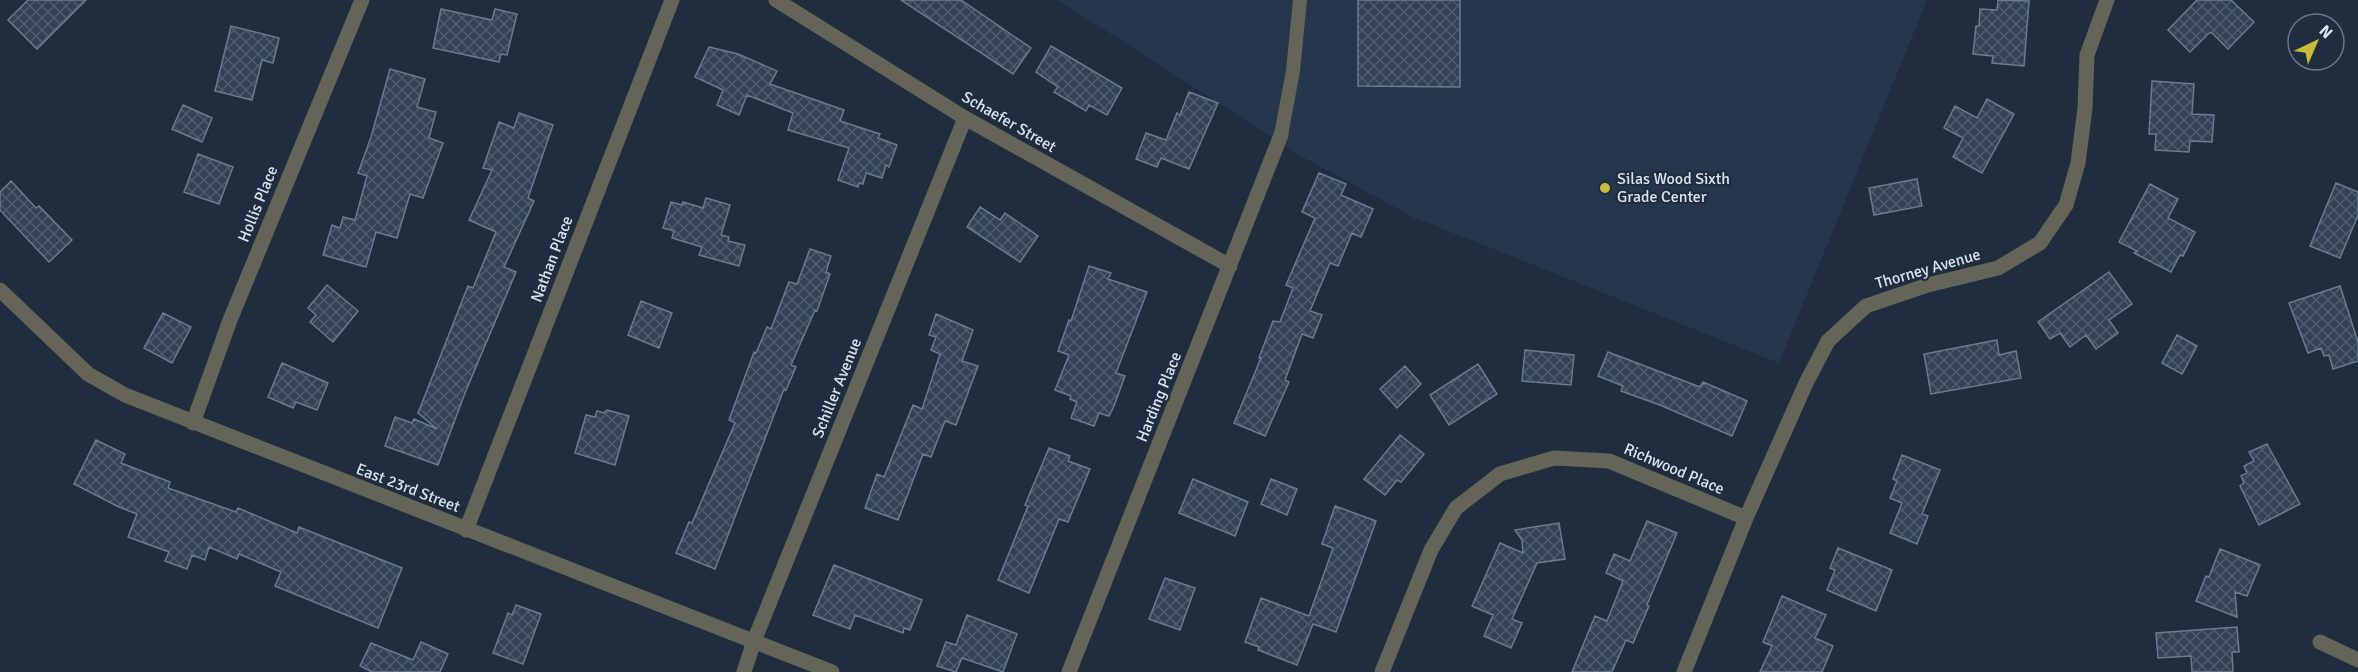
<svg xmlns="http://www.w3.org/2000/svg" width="2358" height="672" font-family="Signika,sans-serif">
<defs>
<pattern id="building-cross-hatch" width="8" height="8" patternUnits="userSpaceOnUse" patternTransform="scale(1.5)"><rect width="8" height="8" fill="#334155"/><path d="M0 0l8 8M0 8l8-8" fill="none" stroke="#505c6e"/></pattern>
</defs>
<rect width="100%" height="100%" fill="#202d3f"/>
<path fill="#25364d" d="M1058,0h869l-148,363 -366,-146 -107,-58z"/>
<path fill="url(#building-cross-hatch)" stroke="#6a7a8f" stroke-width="1.5" d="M28,0h58l-49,49 -29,-29z
M901,0h60l70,48 -18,26z
M1358,0h102v87l-102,-1z
M1998,0l31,1 -5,65 -32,-3 1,-7 -20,-2 3,-28h3l1,-17 17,1z
M2197,0h34l23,22 -26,27 -16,-16h-3l-19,19 -22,-22z
M441,9l51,11 3,-11 22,5 -10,41 -6,-1 -2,8 -66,-14z
M231,26l48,12 -6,25 -11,-3 -10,40 -37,-9z
M1051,46l71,42 -15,27 -18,-10 -3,6 -32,-19 4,-5 -22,-15z
M709,47l29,7 39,17 -7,13 74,26 -4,11 40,13 -2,4 19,7 -8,22 -3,-2 -4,13 -16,-5 -3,11 -4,-1 -1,4 -20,-7 11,-32 -61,-18 5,-17 -46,-18 -8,20 -22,-10 6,-15 -28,-13z
M390,69l35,10 -8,28 19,5 -7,26 14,5 -20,55 -13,-4 -13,44 -21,-6 -10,35 -43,-12 9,-30 8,3 3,-11 12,3 12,-44 -9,-3 13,-36z
M2152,81l42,3 -2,30 22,1 -2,27 -22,-1 -1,11 -34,-2 1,-16h-7z
M1189,92l29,11 -29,66 -28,-11 -4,9 -21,-8 10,-26 20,7 11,-27 3,2z
M1987,99l27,15 -32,59 -29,-16 10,-19 -19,-10 11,-22 22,12z
M183,105l29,13 -10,24 -30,-13z
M519,113l34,12 -25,73 6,3 -30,66 12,5 -51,121 -27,72 -53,-19 10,-29 17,6 2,-4 23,10 -19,-16 50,-127 5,2 23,-56 -27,-12 23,-50 -9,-2 16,-46 15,6z
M198,154l35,13 -14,37 -35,-12z
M1319,173l27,11 -5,11 32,14 -12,28 -9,-4 -14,33 -8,-3 -20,48 12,4 -9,23 -11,-4 -17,46 4,2 -24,54 -31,-13 27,-65h-2l14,-37 7,1 13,-34 -7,-3 29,-67 -13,-6z
M1917,179l5,27 -48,9 -5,-27z
M11,181l25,27 3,-2 33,34 -23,22 -49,-52v-18z
M2336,183l22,9v23l-18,43 -30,-12z
M2150,184l28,15 -10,19 27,14 -12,24 -3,-1 -9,17 -37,-19 3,-2 -18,-9z
M706,198l24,7 -9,30 8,2 -1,4 17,4 -6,21 -40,-11 3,-8 -30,-9 2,-7 -11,-3 8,-26 11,3 1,-3 20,6z
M980,207l20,13 5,-7 33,23 -18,26 -53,-35z
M810,249l21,7 -5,16 4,2 -13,37 -2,-1 -24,55 5,2 -10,23 -2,-1 -69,180 -39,-16 13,-31 3,1 43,-100 -6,-3 25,-68 2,1 11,-26 4,2 18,-47 8,2z
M1089,266l22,7 -3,6 39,13 -31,81 9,3 -11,30 -5,10 -10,-3 -5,13 -23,-8 6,-16 -7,-3 1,-3 -16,-6 14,-35 -11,-4 11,-31 2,1z
M2109,272l23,32 -23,16 9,13 -22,16 -10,-14 -16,12 -10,-14 -10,6 -12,-17z
M327,285l31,26 -25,31 -23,-20 6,-7 -8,-7z
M2340,286l18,56v19l-25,8 -4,-14 -5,1 -3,-8 -13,5 -19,-50z
M641,301l31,12 -13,35 -31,-13z
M163,313l28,14 -19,36 -28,-15z
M936,314l37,16 -11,31 16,5 -22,59 -11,-4 -14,36 -8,-3 -25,66 -33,-12 12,-34 7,3 29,-72 9,4 18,-55 -9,-4 5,-13 -7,-2z
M2177,335l20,11 -15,28 -20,-11z
M1997,340l2,15 17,-4 5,27 -90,16 -7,-40z
M1525,350l49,5 -3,30 -49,-4z
M1608,352l92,35 3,-5 44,19 -15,35 -72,-31 -39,-14 2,-5 -25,-10z
M282,363l46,20 -11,27 -21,-8 -3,6 -25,-11z
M1478,364l19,30 -48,31 -19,-30z
M1405,366l16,18 -24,24 -17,-19z
M607,410l22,6 -14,49 -40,-12 11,-38 9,2 2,-6 7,2z
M1400,435l24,19 -23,28 -4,-2 -12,15 -21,-16z
M96,440l29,14 -4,9 49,19 -2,6 68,24 2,-4 59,25 2,-6 103,41 -24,60 -103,-42 6,-14 -42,-18 -2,5 -28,-12 -4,13 -13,-5 -5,14 -22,-8 4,-9 -41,-15 9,-23 -18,-7 -45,-23z
M2267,444l33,60 -41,21 -19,-39 4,-3 -3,-7 6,-3 -3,-7 10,-5 -5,-9z
M1049,448l21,8 -2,5 22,8 -22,53 -9,-3 -30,74 -31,-13 30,-74 -3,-1z
M1902,455l38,15 -18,44 6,2 -11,28 -27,-11 12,-30 -12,-5 7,-17 -4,-2z
M1193,479l55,23 -13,34 -56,-23z
M1271,479l26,10 -10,26 -26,-11z
M1335,506l41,15 -40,111 -23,-8 -16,41 -39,-15 1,-3 -14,-5 16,-44 48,18 24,-68 -11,-4z
M1647,521l30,12 -30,72 2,1 -16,37 -7,-3 -14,32h-40l23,-56 12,5 16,-40 -17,-8 8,-19 16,7z
M1559,523l6,36 -28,4 -25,56 10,4 -11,25 -27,-12 9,-21 -21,-9 28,-63 23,10 -1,-13 -7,-10z
M1838,548l54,22 -16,41 -49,-21 8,-20 -5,-2z
M2220,549l40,16 -13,31 -12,-4 2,25 -41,-16 10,-25 3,1z
M834,565l88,35 -12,30 -6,-2 -1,5 -48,-18 -5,14 -37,-14z
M1165,578l30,10 -15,42 -31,-11z
M1782,596l44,19 -11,23 18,8 -11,26h-62l12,-26 -9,-4z
M516,605l25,9 -18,50 -30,-11 15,-40 4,2z
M967,615l50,19 -14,38 -41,-14 -6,14 -19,-6 9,-24 10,3z
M2237,627l2,25h-7l1,20h-41l-1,-16 -33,2 -2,-25z
M421,642l27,12 -8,18h-68l-12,-6 11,-23 42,17z"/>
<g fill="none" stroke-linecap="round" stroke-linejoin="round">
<path stroke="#656459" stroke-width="14" d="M1281,135l12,-64 7,-71"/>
<path stroke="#656459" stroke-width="15" d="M776,0l189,118 265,148
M0,290l88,84 37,21 707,277
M193,423l37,-103 132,-320
M466,530l206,-530
M2320,642l38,18
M744,672l10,-31 211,-523
M1069,672l212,-537
M1382,672l49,-122 25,-42 44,-34 54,-16 55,3 137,57
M1684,672l62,-154 60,-135 22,-42 38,-35 62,-21 70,-17 42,-25 26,-38 12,-42 7,-55 2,-53 20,-55"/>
</g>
<circle fill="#c9bb3a" stroke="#202d3f" stroke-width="2" cx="1605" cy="188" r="6"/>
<g text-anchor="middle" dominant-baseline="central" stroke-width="4.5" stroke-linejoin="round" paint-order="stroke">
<g font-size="16" fill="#dbe3ef" stroke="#202d3f">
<text transform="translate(1009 122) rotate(30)">Schaefer Street</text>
<text transform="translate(258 204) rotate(-68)">Hollis Place</text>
<text transform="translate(552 259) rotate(-69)">Nathan Place</text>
<text transform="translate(1928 269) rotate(-16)">Thorney Avenue</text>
<text transform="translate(837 388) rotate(-68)">Schiller Avenue</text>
<text transform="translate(1159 397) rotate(-68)">Harding Place</text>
<text transform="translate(1674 469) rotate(23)">Richwood Place</text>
<text transform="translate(408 488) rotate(21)">East 23rd Street</text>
</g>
<g font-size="16" fill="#dbe3ef" stroke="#202d3f" text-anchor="start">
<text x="1617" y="179">Silas Wood Sixth<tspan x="1617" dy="18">Grade Center</tspan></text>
</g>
</g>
<g transform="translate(2316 42) rotate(44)"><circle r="28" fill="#202d3f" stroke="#6b7685" stroke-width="1.5"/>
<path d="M0-4.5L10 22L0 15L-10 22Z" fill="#c9bb3a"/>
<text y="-9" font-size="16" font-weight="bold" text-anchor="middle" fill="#dbe3ef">N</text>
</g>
</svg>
